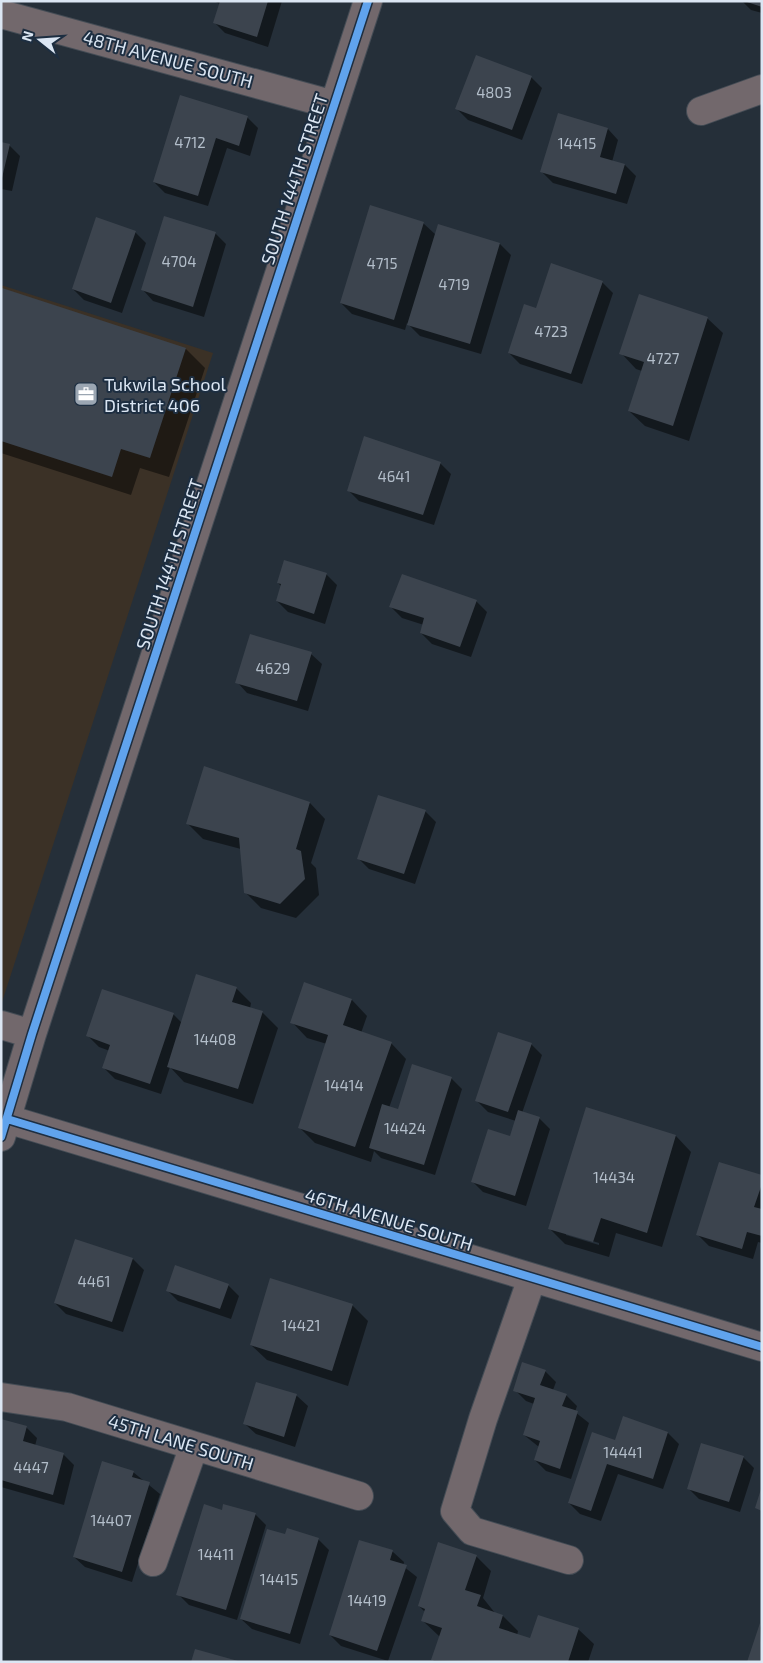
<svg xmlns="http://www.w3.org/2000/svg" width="763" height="1663" font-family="'Exo 2',sans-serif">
<rect width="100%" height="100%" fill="#252f39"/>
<path fill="#3b3126" d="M1,285l212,68 -212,652z"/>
<path fill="#0007" fill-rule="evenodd" d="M213,1h69l-14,46 -43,-14 -11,-11 6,-18z
M742,1h20v12l-11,-3z
M531,77l11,11 -20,52 -54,-20 -11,-11z
M181,97l66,20 11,11 -8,28 -23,-8 -19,58 -43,-13 -11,-11z
M608,129l10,11 -6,22 13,3 11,11 -9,28 -74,-21 -11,-11z
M1,144l8,1 11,11 -8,35 -11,-2z
M423,223l13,12 64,9 11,11 -30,99 -61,-18 -13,-13 -2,7 -53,-16 -11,-11z
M135,232l11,11 -24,70 -38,-13 -11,-11z
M215,233l11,11 -22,73 -51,-16 -10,-11z
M602,282l11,11 -31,91 -62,-20 -11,-11 28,-43z
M3,289l183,60 19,19 -36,109 -29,-9 -9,27 -130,-42v-157z
M707,318l16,15 -34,108 -44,-15 -16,-15 13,-40 -6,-2 -15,-16z
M440,463l11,11 -17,51 -75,-24 -11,-11z
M326,574l11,11 -12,39 -37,-12 -11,-11 4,-15 -3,-3z
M476,601l11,11 -16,45 -39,-13 -11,-11 3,-8 -22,-7 -11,-11z
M311,654l11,10 -14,47 -61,-18 -10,-11z
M310,803l15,16 -14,44 5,5 3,27 -23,23 -35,-10 -16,-16 -4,-43 -38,-10 -16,-16z
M425,811l11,11 -21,62 -46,-15 -11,-11z
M305,984l47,16 15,16 -6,17 30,10 15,16 -17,49 10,2 52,-32 11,11 -27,86 -54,-17 -7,-7 -3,11 -56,-19 -15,-15 27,-84 -20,-6 -15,-16z
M236,988l15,15 -1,6 12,3 16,16 -25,76 -69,-22 -14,-15 -9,27 -46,-15 -11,-11 6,-17 -11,-4 -11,-11 85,-22 9,9z
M531,1044l11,11 -20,58 17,5 11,11 -24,77 -43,-14 -11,-11 38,-43 6,-17 -28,-9 -11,-11z
M587,1109l89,27 15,16 -29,95 -46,-14 -7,24 -44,-13 -16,-16zM566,1233l33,10v2l-33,-10z
M762,1176v67l-4,-1 -5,17 -44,-13 -11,-11z
M133,1259l11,11 -21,62 -57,-18 -11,-11z
M228,1285l11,11 -8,23 -53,-18 -11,-11z
M352,1305l16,16 -20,65 -81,-26 -16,-15z
M545,1371l11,11 -3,8 13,5 11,11 -2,6 14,11 -18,56 -25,-8 -11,-11 4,-13 -15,-12 10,-31 -8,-3 -11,-11z
M257,1383l40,13 11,10 -13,41 -39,-13 -11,-10z
M1,1421l25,6 11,11 -2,8 28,8 11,11 -10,40 -63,-18z
M668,1433l11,11 -16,45 -45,-15 -17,47 -21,-7 -11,-11 47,-62z
M743,1457l11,11 -14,44 -41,-13 -11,-11z
M133,1472l27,22 -28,88 -47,-15 -11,-10z
M222,1511l33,3 11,11 -29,95 -48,-15 -11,-11z
M286,1536l32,3 11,11 -29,94 -48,-15 -11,-10z
M360,1542l33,10 11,10 -1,4 14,11 -29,84 -47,-15 -11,-11z
M476,1556l15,15 -8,27 12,15 8,3 15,15 -1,4 14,5 47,-11 16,15 -6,18h-153l-2,-2 7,-23 -17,-16 2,-9 -6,-6z
M761,1625l1,37h-13z"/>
<path fill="#3c444e" d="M220,1h48l-11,36 -44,-14z
M747,1h15v6l-15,-5z
M476,55l56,21 -20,54 -57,-21z
M180,95l68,21 -9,30 -23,-8 -18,58 -45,-14z
M558,113l50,15 -8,29 25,7 -9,30 -76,-22z
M1,142l9,2 -8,34h-1z
M370,205l54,17 -30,98 -54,-17z
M164,216l52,16 -23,75 -52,-17z
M96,217l40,14 -25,72 -39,-14z
M438,224l62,19 -30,101 -63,-19z
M551,263l52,18 -32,93 -63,-21 16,-49 12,4z
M2,288l184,60 -36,110 -29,-9 -9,28 -111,-36z
M639,294l69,23 -35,109 -45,-15 16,-49 -25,-8z
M364,436l77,26 -18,53 -76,-24z
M284,560l43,13 -13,41 -38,-13 5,-17 -4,-1z
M402,574l75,26 -17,47 -40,-14 4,-15 -35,-11z
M250,634l62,18 -15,49 -62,-18z
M204,766l106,36 -14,47 5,2 4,28 -25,25 -36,-11 -5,-55 -53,-14z
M378,795l48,15 -22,64 -47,-15z
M196,974l41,13 -5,15 31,9 -25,78 -71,-22z
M304,982l48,17 -9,26 49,17 -37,105 -57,-19 30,-93 -38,-12z
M102,989l72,24 -24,71 -48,-16 8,-23 -24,-9z
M498,1032l34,11 -24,69 -33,-11z
M412,1064l40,13 -28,88 -55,-17 13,-44 16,5z
M586,1107l90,28 -29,98 -46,-15 -8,24 -45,-13z
M518,1110l22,7 -25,79 -44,-14 17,-53 22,7z
M719,1162l43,13v9l-8,23 8,2v27l-15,-4 -5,17 -46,-14z
M75,1239l58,19 -21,64 -58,-19z
M175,1265l54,19 -9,25 -54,-18z
M270,1278l83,26 -21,67 -82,-26z
M522,1362l24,8 -6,15 27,9 -5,12 16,5 -18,58 -26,-9 6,-19 -17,-6 12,-37 -22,-7z
M256,1382l41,12 -13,43 -41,-13z
M623,1416l45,16 -15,47 -46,-15 -16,47 -23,-8 24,-71 23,8z
M1,1419l26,7 -4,15 41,12 -11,42 -52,-15z
M701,1443l43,13 -15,46 -42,-13z
M102,1461l32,10 -2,6 18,5 -28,90 -49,-15z
M761,1489h1v22l-7,-3z
M204,1504l18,6 1,-6 33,9 -30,97 -50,-15z
M287,1528l32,10 -29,96 -50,-15 27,-90 18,5z
M359,1540l34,10 -3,10 17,5 -30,86 -48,-16z
M438,1542l39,13 -12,35 16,5 -4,11 26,9 -4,13 31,10 8,-23 41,13 -11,34 -137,-2 11,-32 -21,-7 4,-12 -7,-3z
M760,1623l2,39h-15z
M195,1649l43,12 -1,1h-46z"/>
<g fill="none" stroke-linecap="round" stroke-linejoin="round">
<g stroke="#444c55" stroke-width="30">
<path id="minor" d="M1,14l333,91
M701,111l61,-22
M1,1025l31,9
M7,1119l755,228
M1,1137l31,-103 336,-1033
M532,1278l-49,141 -28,92 17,20 97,29
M1,1397l66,10 292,89
M153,1562l41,-116"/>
</g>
<use href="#minor" stroke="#72686c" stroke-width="28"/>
<g stroke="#1d2e41" stroke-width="11">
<path id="cycleway" d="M7,1119l755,228
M1,1137l31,-103 336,-1033"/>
</g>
<use href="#cycleway" stroke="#60a3ed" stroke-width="8"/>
</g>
<defs>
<g id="office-square" transform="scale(1.25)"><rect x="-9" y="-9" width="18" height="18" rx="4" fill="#9ba6b2" stroke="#1d2e41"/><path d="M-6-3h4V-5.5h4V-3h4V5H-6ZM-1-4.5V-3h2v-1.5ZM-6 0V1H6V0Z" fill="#fff"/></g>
</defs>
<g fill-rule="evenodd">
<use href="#office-square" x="86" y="394"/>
</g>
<g text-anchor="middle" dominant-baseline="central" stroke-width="4" stroke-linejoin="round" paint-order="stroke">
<g font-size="15" fill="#b3beca">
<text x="494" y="92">4803</text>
<text x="190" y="142">4712</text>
<text x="577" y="143">14415</text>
<text x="179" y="261">4704</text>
<text x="382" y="263">4715</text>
<text x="454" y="284">4719</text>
<text x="551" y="331">4723</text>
<text x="663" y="358">4727</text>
<text x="394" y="476">4641</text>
<text x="273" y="668">4629</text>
<text x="215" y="1039">14408</text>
<text x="344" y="1085">14414</text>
<text x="405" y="1128">14424</text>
<text x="614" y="1177">14434</text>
<text x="94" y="1281">4461</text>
<text x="301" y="1325">14421</text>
<text x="623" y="1452">14441</text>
<text x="31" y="1467">4447</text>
<text x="111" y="1520">14407</text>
<text x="216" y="1554">14411</text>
<text x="279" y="1579">14415</text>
<text x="367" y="1600">14419</text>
</g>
<g font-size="18" fill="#dbe6f3" stroke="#1d2e41">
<text transform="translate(168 59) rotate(15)">48TH AVENUE SOUTH</text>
<text transform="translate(294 179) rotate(-72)">SOUTH 144TH STREET</text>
<text transform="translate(169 564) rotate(-72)">SOUTH 144TH STREET</text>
<text transform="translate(389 1219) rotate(17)">46TH AVENUE SOUTH</text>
<text transform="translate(181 1442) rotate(17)">45TH LANE SOUTH</text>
</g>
<g font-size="18" fill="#dbe6f3" stroke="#1d2e41" text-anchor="start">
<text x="104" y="384">Tukwila School<tspan x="104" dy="21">District 406</tspan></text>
</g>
</g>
<rect width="763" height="1663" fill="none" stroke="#dbe6f3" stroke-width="5"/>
<g transform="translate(40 40) rotate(287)" stroke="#1d2e41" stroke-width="4" paint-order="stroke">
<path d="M0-4L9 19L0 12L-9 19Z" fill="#dbe6f3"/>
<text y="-8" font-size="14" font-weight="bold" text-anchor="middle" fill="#dbe6f3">N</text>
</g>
</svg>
